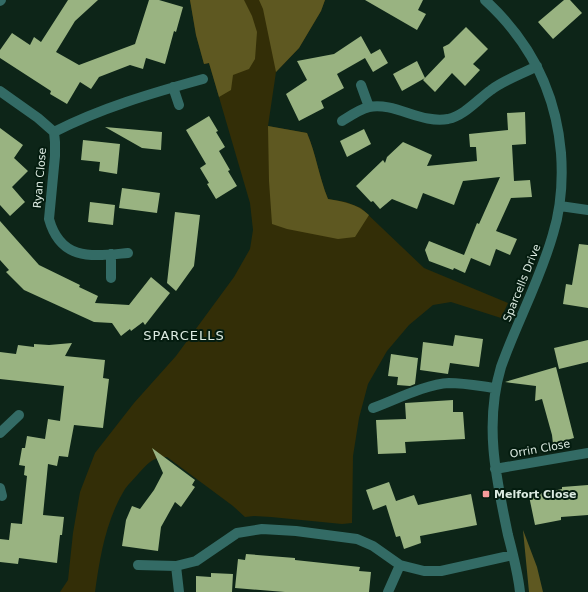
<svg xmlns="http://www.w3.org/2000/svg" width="588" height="592" font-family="'DejaVu Sans',sans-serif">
<rect width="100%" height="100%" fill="#0d2518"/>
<path fill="#332e07" d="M190,0h135l-4,11 -22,37 -23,24 -8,54 39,7c9,21 12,44 21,66l18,3 15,6 63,60 84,35 -7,15 -50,-16 -18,3 -24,20 -22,26 -19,33 -9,34 -6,38 -1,67 -10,1 -71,-7 -17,-1 -9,1 -12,-11 -66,-49c-13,-1 -20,7 -28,16 -4,5 -10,10 -14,16 -19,31 -25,67 -30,103h-35l8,-12 5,-47 7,-41 15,-39 39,-50 42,-47 58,-79 16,-28 3,-19 -3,-27 -41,-140 -5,1 -8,-29z"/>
<path fill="#5e5821" d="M190,0h54l8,16 5,16 -2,27 -6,10 -16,6 -2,15 -12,7 -10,-34 -5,1 -8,-29z
M259,0h66l-4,11 -22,37 -23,24 -13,-63z
M268,126l39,7c9,21 12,44 21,66 16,3 28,4 41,16l-14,22 -17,2 -51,-10 -15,-5 -3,-43z
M523,530l14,37 6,25h-14z"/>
<path fill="#99b381" d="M68,0h30l-23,21 -19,31 23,13 56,-21 14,-44h10l24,7 -7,25 -2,-1 -9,33 -19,-6 -3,11 -13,-4 -31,12 -8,12 -11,-7 -13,22 -17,-10 1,-3 -51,-33v-8l12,-17 18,12 4,-8 7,5z
M365,0h58l-5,10 8,4 -9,16z
M564,0h6l12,13 -29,26 -15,-17z
M466,27l22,22 -15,15 7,6 -15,16 -13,-13 -17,19 -12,-12 22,-23 -2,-10 6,-3z
M361,36l10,18 9,-5 8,14 -15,9 -8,-14 -28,16 7,14 -23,13 3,7 -25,13 -13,-27 21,-14 -10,-19 37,-7z
M417,61l8,17 -23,13 -9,-17z
M525,112l1,32 -14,1 2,36 16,-1 2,17 -21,1 -15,33 21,8 -7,16 -14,-6 -6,17 -19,-8 -6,15 -11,-5 -1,2 -24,-9 -4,-11 4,-9 35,14 13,-32 2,1 21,-47 -37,4 -9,24 -31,-12 -6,16 -25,-10 -12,10 -7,-8 -2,1 -15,-16 27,-26 2,3 2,-6 16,-15 29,13 -5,11 50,-5 -1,-14h-6l-1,-13 39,-4 -1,-17z
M209,116l9,15 -2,1 9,15 -6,4 11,19 -2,1 9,15 -21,13 -9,-15 2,-1 -9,-15 6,-4 -20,-34z
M105,127l57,5 -1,18 -19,-2z
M0,128l23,17 -9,13 14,13 -16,16 13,15 -15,14 -10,-11z
M364,129l7,15 -24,13 -7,-16z
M83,140l37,4 -3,30 -18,-3 1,-9 -19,-2z
M122,188l38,5 -3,20 -38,-5z
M90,202l25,3 -2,20 -25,-3z
M175,212l25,3 -6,51 -18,25 -9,-8z
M0,221l39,44 41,20 -1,2 19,9 -3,7 34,2 22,-28 19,16 -25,32 -2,-3 -12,9 -1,-2 -9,7 -9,-13 -18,-1 -70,-32 -18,-18 3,-2 -9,-10z
M579,244l9,1v63l-25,-4 3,-20 6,1z
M455,335l28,4 -4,28 -29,-4 -2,11 -28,-4 3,-28 30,4z
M588,340v22l-29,7 -5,-21z
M72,343l-7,13 40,4 -2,18 6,1 -6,49 -29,-3 -6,32 -9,-1 -2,10 -9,-2 -5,51 21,2 -2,18h-2l-3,28 -38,-5 -1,6 -18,-2v-23l9,1 2,-17 11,1 5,-48 -3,-1 1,-9 -6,-1 3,-17h3l2,-12 18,3 3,-20 12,2 4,-35 -64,-7v-27l16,2 2,-9 16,2v-3l15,1z
M391,354l27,4 -3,26 -5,2 -13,-1 1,-8 -10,-1z
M556,367l18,71 -21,6 -1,-9 -10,-36 -7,2 1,-15 -31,-4z
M453,400v12h10l2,27 -60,3 1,11 -28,1 -2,-34 30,-1 -1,-16z
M152,448l43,32 -3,5 3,2 -14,20 -6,-5 -14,25 -3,24 -36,-5 4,-26 6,-14 8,3 14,-19 9,-17z
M389,482l7,19 18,-6 4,10 53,-11 6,31 -57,11 1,7 -17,6 -4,-13 -4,1 -10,-32 -13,5 -7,-20z
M588,485v30l-27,2v3l-26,5 -6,-29 33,-7v-2z
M246,554l49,4v2l65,7 -1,4 12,1 -2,20h-84l-50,-4 3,-29 7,1z
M211,573l22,1 -1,18h-36v-16l15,1z"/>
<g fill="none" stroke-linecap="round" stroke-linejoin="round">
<path stroke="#336b65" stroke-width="10" d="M485,0c46,42 71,92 76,153 2,28 0,55 -8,81 -13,46 -36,88 -52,133 -17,57 -5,111 7,168 5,19 10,38 12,57
M0,1l1,-1
M361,85l8,22
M173,87l6,18
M0,91l38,27 16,14 1,10v14l-6,63c12,43 44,37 79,34
M342,121c8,-5 18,-12 27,-14 26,-5 52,17 79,12 17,-4 29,-19 43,-29 13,-10 31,-16 46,-24
M54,132c47,-24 98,-39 149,-53
M560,206l28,4
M111,278v-24
M373,408c22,-8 53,-24 76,-25 15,0 31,3 46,5
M0,433l19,-18
M495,469l93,-16
M0,488l2,8
M138,565l38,1
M179,592l-3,-26 20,-5 41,-28 25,-4 34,2 61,8 16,7 27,19 24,6h17l72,-16
M388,592l12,-27"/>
</g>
<rect fill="#f59b9a" stroke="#041c0f" stroke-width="1.5" x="482" y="490" width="8" height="8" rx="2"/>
<g text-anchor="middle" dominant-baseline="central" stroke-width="4" stroke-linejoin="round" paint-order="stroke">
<g font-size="11" fill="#dceae1" stroke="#041c0f">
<text transform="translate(40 178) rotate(-85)">Ryan Close</text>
<text transform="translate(522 283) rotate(-68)">Sparcells Drive</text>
<text transform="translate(540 449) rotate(-10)">Orrin Close</text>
</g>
<g font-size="11" font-weight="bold" fill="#dceae1" stroke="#041c0f" text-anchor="start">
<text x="494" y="494">Melfort Close</text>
</g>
<g font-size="13" letter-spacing="1" fill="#dceae1" stroke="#041c0f">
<text x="184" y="335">SPARCELLS</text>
</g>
</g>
</svg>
